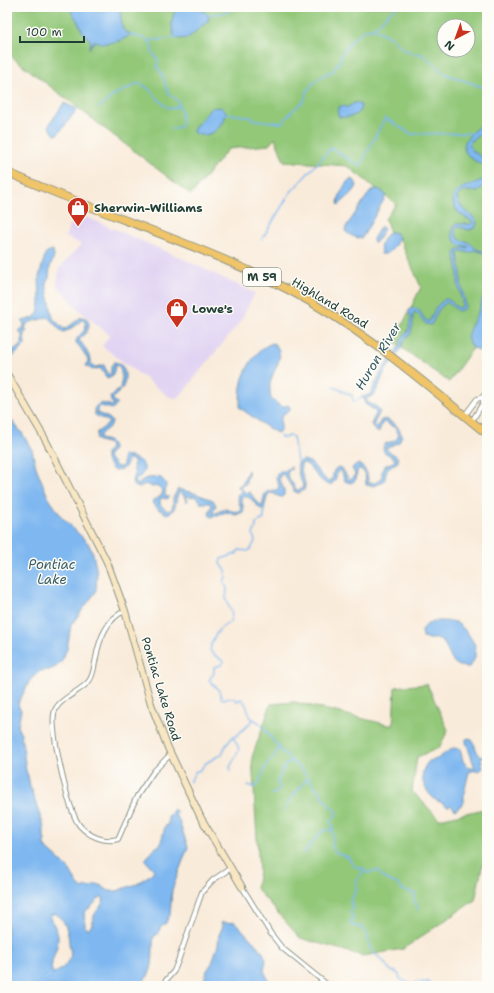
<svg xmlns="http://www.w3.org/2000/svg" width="494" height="993" font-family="'Shantell Sans',sans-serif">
<rect width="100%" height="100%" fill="#fdfcf7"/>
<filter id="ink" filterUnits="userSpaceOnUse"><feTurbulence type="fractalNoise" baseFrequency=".025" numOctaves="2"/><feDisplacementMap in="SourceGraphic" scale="8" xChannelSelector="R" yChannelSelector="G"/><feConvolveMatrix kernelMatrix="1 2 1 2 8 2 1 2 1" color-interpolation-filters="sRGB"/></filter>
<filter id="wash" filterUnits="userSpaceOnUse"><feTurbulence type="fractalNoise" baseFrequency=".012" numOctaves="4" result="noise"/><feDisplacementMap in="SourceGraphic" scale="16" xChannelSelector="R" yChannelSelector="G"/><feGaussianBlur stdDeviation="0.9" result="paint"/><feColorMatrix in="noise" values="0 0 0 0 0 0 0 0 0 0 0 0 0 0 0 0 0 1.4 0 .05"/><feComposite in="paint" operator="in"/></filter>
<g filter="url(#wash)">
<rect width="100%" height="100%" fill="#f9ebda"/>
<path fill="#e1d4f3" d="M75,212l106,46 74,35 -15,29 -61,75 -6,1 -5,-2 -66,-50 8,-11 -30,-24 -23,-26 2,-16 22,-25 -16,-7z"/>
<path fill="#93c879" stroke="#598256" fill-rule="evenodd" d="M7,7h480v318l-10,17 -28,40 -55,-40 27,-55 -22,-49 -3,-5 -6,-1 -5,-13 11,-15 -49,-38 -63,-5 -9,-23 -6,7 -41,4 -37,46 -184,-142zM444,26h24v24h-24z
M427,684l21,46 -9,18 -22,9 -5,34 27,28 45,-10 3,3v49l-4,2 -8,37 -72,49 -40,7 -63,-18 -44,-50 3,-17 -7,-114 19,-53 24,-2 98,24 2,-39z"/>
<path fill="#7fb8f0" stroke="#4f7a92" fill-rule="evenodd" d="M68,7h26l2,4h4l7,-3 13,-1 2,20 4,6h4v2c-7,6 -20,9 -29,8 -3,-1 -5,-2 -7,-2l-5,8 2,-8 -8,-8 -6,-13z
M181,7c10,0 23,0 28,10l-1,4 -20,17 -10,1 -5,-5c-2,-10 -2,-23 8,-27z
M356,102l5,3c0,11 -13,13 -22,12 -2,-4 -2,-7 1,-11l8,1z
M64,103l13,6 -1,2 -18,23 -3,1 -6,-8v-2z
M220,107l6,4c1,15 -19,31 -33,21l1,-4 17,-20z
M487,119v10l-17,13 -1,3 4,6 14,10v4c-7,-1 -11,-3 -17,-8 -17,-13 7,-28 17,-38z
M487,177v8l-6,3 -3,4c-7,-1 -11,-2 -18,1l-3,4c3,15 16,15 20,26l-2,5 -6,2 -6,-2 -6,-1 -2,3c3,15 9,8 16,14 5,5 5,5 12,7l4,-4v3l-3,3 -10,-3 -4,3 -9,-2 -3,2 3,19v12l4,17v6l-3,3 -4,1 -11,-9 -8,7 -8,16 -5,-1 -9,-11 -3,-1 -1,2v11l-3,10 -6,5 -2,7 -18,26 -7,17 -5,6 -6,3 1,3c5,3 11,4 13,10l-6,11v4h3l4,-7 5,-1 11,7 5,9 -3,7 -13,6c3,7 13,4 12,14 -11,7 -11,3 -13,17 -4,6 -12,8 -19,6l-1,-12 -6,-5 -2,4 -1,7c-3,4 -6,5 -11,2l-4,-10 -2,-1c-3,3 -2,8 -5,12 -9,11 -22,-17 -30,-19l-3,1c-2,10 7,17 3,26l-5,3 -4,-1 -11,-17 -3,-1 -2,5 5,10v6l-2,2c-5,0 -8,-5 -13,-4l-2,4 -3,12h-3c-7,-5 -11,-16 -20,-11l3,11 -1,3 -7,3 -10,-3 -14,5 -2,-1 -1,-3 3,-8 -2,-2h-10l1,-2 -7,-5 -3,1 -4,-1h-1l2,5h-2l-2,-6 -5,-3c-5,9 -1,19 -12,22l-9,-5 -6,-7 1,-2c6,-2 8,-3 10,-9l-5,-5 -6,1 -7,-3 -6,4 -6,-3 -1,-5 3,-4 -2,-11 2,-3 -7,-4 -1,2 1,2c-4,7 -7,10 -15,8l-7,-10v-7l4,-5c-1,-8 -9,-4 -14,-9l1,-7 9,-6 3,-4 -14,-7 -1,-6c5,-8 11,-6 18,-3l2,-2 -3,-2 -1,-5 10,-9 2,-11 -2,-9 -3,-3 -2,1 -1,5 -2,5 -5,2 -7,-10 -7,2 -7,-4 2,-6c-4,-6 -6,-12 -12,-17 0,-10 14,-10 8,-23h-2l-13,10 -6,2 -4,-3 -11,-12 -20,6 -3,5 2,4 -2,-1 -1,2 1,12 -18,17v-4l4,-4 -1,-4 6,-1 6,-5v-9l-3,-4 5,-4v-3l-2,-3 11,-3 5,-4 2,-11 -1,-26 6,-22 2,-3 6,-2 1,7 -4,10 -1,11 -3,5 7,35 11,11 3,-1 14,-11 5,1c8,10 -2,16 -7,22 6,7 8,12 12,20v5l5,2 6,-2h2l4,10 3,-3v-6l3,-4c13,1 13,18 8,27 -2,3 -6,5 -9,9v2l4,3 -1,3 -4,3 -11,-3 -4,4v3l12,5 3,4c-2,8 -11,8 -13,16 6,4 14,0 14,12l-4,3 -1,4 9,10h4l2,-2v-10c17,3 31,12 12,26l2,3 2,1c4,-10 13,-6 21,-8l6,6 -1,13 4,1 -2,2 -5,-1 -2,2v5l8,6c6,-2 5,-8 5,-13l5,-9 16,4 19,7 3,6 -3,6v2l12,-5c6,1 11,5 16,0l-4,-14 5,-3 -4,-6 4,-2 6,-14c2,5 -3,9 -2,14l-4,1 -1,3 5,5 4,-1 5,8 7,6c3,-12 1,-16 15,-16l2,-4c-2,-7 -6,-9 1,-15h5l6,-5v2l1,1 -4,2 -1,3 9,16h2l4,-2 1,-3c-3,-7 -7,-14 -5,-22l5,-3 7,2 17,19 5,-1 2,-10 4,-3 4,1 7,12 5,-3 1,-3 -3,-6 3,-3 3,-1c9,5 10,10 10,19h7l7,-5v-7l2,-5 9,-4 2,-2 -1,-2 -10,-6 -1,-5 2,-3 11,-4 3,-5 -4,-7 -10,-6 -3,1 -3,9 -4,-1 -4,-7 5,-10v-3l-11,-7 -1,-5 -3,-2 8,-2 2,-3 10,-20 19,-27 1,-6 6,-6 2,-5 2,-12 -3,-4 3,-4 7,1 7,10 4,3 7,-15 9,-8c7,0 8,7 14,9l3,-2v-5l-4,-16v-13l-3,-18 3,-5 11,-2c-3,-1 -7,-1 -10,-2 -8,-5 -9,-15 -3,-21h15l2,-2c-4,-3 -10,-5 -14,-9 -2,-2 -5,-7 -6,-11 -2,-16 24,-17 34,-25z
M350,179l5,2 2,5 -3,5 -15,14 -1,-1c0,-7 6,-20 12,-25z
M378,189l5,3 3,4 -24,42c-5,1 -13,-3 -17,-7l1,-4 21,-31 5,-6z
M381,226l3,3 -7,12 -2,2 -2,-2v-2z
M390,232l6,1 3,5c-4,7 -9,18 -18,16 -2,-8 1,-17 9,-22z
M487,290v59l-5,3c-27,-9 -9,-26 -3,-42 3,-7 3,-14 8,-20z
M273,343c14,11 2,23 -2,37 -2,6 -1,12 0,19l11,8 6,-2 2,2v3c-10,5 -10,8 -9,18l-3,5c-6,-1 -30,-20 -38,-25 0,-9 0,-18 2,-26 4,-15 16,-35 31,-39z
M7,415l15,18 10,17 4,17 12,30 13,19 27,27 5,10 4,20 -1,16 -1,4 -24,32 -4,24 -6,13 -5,5 -7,3 -9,1 -10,9 -11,22 -1,3 3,5 -3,15 1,7 2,1 5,38c3,5 3,13 5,19l2,1 -1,2 12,34v11l1,1v2l-1,1v4c8,7 16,14 23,21 7,6 7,17 16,22l3,-2 5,1 3,-3h6l9,6h10v-1l18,-6 14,-10 3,-4 -9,-10 10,-12 5,-3 5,-18 1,-2 2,1v-9l6,-8 3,3 -2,3 2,3h1l10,29 -16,43 -2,26 -2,2 -2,5 -6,5 -2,6 -4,2c-3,14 3,38 -13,46h-1l-5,4h-128zM101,897l3,2c-2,7 -6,10 -9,15 -4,6 -1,11 -7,15l-3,-3 -1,-14 8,-6zM54,913c11,4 14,19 15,29 0,5 3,11 1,16 -3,6 -9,13 -16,15l-2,-1c-3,-11 7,-23 6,-35 0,-7 -6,-14 -8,-21z
M443,621l13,1 11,10 8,13v13l-6,9c-21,1 -18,-16 -28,-28h-12l-6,-2 -1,-6c5,-9 10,-10 21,-10z
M470,738c6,5 5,14 11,19h3l-3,3 2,8 -4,3 -3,-1 -7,2 -5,21v10l-9,7 -4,-5 -2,2c-4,-1 -8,-6 -12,-6 -13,-10 -21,-26 -8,-40l8,-2 16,-11 7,1 3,12 6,7h6l-9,-26v-3z
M223,922l2,1 10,-1 27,29 4,8 -2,12 4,8 -1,7h-70l6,-5 4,-8 -1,-1 6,-9 6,-18 1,-10 4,-9 -2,-3z"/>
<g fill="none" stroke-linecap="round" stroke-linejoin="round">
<path stroke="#7fb8f0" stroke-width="1.5" d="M208,15l20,-3 5,-5
M373,28l18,10 12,11 12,5h7l12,10 9,9 42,15
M130,34l18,6h9l19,-3
M148,40l4,7v5l6,8 -1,7 5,7 6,19 10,8 3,10 1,13 -4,4 -7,1
M99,108l15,-13 25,-12c5,2 9,5 13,9 6,6 18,25 27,12
M225,113l25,4 5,3 27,3 11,-13 11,-9 3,-10 6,-8 11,-8 9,-4 8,-12v-4l13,-17 10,-8 9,-2 6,-5 10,-10 8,-6
M262,239l28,-46 41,-45 29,18 25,-48 26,16 63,-1
M333,387c7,1 12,7 19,8l1,5 1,2 7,-4
M280,436l3,2 7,-2 3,1 4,24 4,1
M264,509v10l-8,4v4l-3,8 2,6 -4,8 -3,2 -9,-1 -3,4 -15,5c-3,6 2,7 5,11v7l-2,4 3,8 -1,10 6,15 -2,8c-3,2 -7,4 -10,7 -4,4 -12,18 -9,23 1,1 11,8 13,10l-3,3 -7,2v6l-5,7 9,9 4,10 12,-1 3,3 4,-2 4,4 6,15 9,5 22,29 22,20 27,35 5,4v5l-6,5 3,6c-2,7 2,13 -1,20 4,8 9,7 16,10l5,8 8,4 3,-1 1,1 -1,2 3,2 11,-3 4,7 15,7 6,6 12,4 -1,6 5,10
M231,771l-1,-4 9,-17 -2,-6 -4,-7
M190,782l5,-10 5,-2 6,-7 16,-9 3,-7 8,-11h4c4,-7 13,-9 15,-17
M248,785l6,2 4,-2 9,-21 7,-8 5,-10
M272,794l5,-2 3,-5 -3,-4 8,-18 7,-4
M284,811l5,-10 19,-23
M303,854l20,-24h9
M364,871c-5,5 -10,12 -7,19l-7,11 2,3 -1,1 2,3 -3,4 3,4 -3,8 2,2 1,-1 4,2 1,-1 2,2 2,-1 1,3 4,4 3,14 3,4 9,8 9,11 5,1 3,3 1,4c5,1 7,5 12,5 6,0 1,-2 7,-2 3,0 5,1 9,0l5,4"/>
</g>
</g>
<g filter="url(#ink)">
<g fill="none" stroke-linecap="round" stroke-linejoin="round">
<g stroke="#8c9487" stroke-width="6">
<path id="street" d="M483,397l4,-6
M465,415l12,-16 6,-2v6l-11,18
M125,611c-18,7 -26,29 -29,47 -2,7 -2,17 -7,23 -8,11 -33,18 -35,33 -3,18 14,98 26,112 9,10 24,17 38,13l19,-43 17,-25 16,-16
M242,887l29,47 11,14 47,38
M161,986l13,-15 4,-10 24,-69 11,-12 18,-12"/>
</g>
<g stroke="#8c9487" stroke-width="8">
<path id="secondary" d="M7,374l38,65 62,123 18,49 26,93 17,44 33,70 41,69"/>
</g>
<g stroke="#8c9487" stroke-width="9">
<path id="highway" d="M7,172c92,42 191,71 282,118 73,38 134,92 198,144"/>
</g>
<use href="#street" stroke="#fff" stroke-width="4"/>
<use href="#secondary" stroke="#f9e7c3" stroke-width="6"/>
<use href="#highway" stroke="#f0c469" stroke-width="7"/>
</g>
</g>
<defs>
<g id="shop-pin" transform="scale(1.15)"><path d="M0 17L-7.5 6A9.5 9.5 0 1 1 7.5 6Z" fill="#c8321e" stroke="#fdfcf7"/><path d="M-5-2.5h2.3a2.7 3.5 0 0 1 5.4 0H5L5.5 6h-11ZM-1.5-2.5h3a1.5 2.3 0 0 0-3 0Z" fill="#fff"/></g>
</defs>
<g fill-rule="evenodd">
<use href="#shop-pin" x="78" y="208"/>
<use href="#shop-pin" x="177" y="309"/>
</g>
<g text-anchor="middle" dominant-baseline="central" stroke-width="3" stroke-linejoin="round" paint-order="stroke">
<rect fill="#fdfcf7" stroke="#62766e" stroke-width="1" x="243" y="268" width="38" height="18" rx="3"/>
<g font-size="11" font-weight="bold" fill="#1f3d34">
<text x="262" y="277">M 59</text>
</g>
<g font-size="12" font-weight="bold" fill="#1f3d34" stroke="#fdfcf7" text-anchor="start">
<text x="94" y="208">Sherwin-Williams</text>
<text x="192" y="309">Lowe's</text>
</g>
<g font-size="12" fill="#1f3d34" stroke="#fdfcf7">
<text transform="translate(330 303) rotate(31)">Highland Road</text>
<text transform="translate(161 689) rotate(73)">Pontiac Lake Road</text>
</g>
<g font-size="13" font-style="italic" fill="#375c63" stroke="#fdfcf7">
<text transform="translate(378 356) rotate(-59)">Huron River</text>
<text x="52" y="564">Pontiac<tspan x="52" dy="15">Lake</tspan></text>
</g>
</g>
<rect width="494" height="993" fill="none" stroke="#fdfcf7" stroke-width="24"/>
<g transform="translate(456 38) rotate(221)"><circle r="19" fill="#fdfcf7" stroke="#a4b0a9"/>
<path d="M0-3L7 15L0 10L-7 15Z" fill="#c8321e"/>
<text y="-6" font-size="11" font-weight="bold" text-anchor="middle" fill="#1f3d34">N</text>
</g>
<path d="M20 36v6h64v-6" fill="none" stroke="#1f3d34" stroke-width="2"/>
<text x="26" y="36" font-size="12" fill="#1f3d34" stroke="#fdfcf7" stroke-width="3" paint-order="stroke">100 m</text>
</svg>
